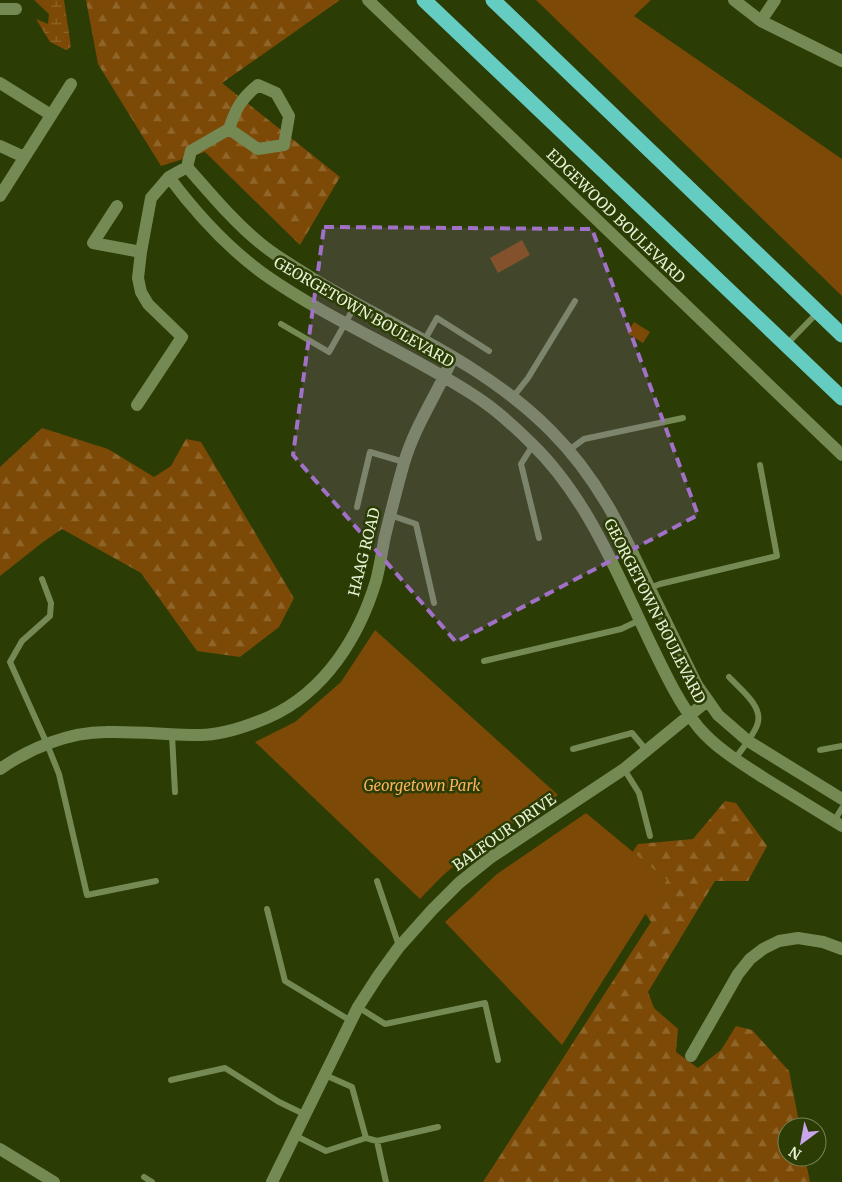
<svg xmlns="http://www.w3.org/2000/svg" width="842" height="1182" font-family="Merriweather,serif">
<defs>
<pattern id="forest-firs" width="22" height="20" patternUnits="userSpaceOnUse" patternTransform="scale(1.25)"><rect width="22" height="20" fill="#7c4a06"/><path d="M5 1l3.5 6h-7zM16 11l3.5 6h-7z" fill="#8f6529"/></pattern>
<pattern id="wetland-marsh" width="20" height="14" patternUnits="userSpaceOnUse" patternTransform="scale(1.25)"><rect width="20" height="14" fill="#7c4a06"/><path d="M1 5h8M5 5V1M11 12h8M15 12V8" fill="none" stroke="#8f6529"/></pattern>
</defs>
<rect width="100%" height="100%" fill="#2b3c05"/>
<path fill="url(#forest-firs)" d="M86,0h254l-118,83 118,94 -40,68 -95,-93 -44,14 -63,-102z
M42,428l66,21 46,28 17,-11 15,-27 15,3 93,156 -15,29 -39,30 -43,-6 -56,-78 -79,-44 -19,13 -43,34v-109z
M725,801l11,2 31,43 -19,35h-33l-67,111 6,16 24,21 -2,23 22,16 23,-18 15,-24 16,4 37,41 11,56h-13v30h18l5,25h-327l168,-260 -33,-49 20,-29 55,-5z"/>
<path fill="url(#wetland-marsh)" d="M34,0h30l7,47 -5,3 -16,-8 -14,-23 12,5 1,-10z"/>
<path fill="#7c4a06" d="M536,0h115l-17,16 208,143v137z
M522,240l8,15 -32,18 -8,-15z
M634,322l16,10 -7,11 -16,-10z
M375,630l183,165c-36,22 -72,44 -105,72 -12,9 -22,21 -33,32l-165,-157 40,-20 46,-40z
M586,813l81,67 -105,165 -117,-123 52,-48z"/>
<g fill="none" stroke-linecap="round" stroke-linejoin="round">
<path stroke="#748954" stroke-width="6" d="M281,324l48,28 27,-48
M424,341l13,-23 52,33
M787,344l30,-31
M513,397l15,-19 47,-77
M533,445l-12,19 18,74
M569,450l15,-11 99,-21
M357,507l13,-55 34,10
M390,515l26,9 18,79
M42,579l9,24 -1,13 -28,25 -12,21 37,82 12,30 28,121 69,-14
M650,588l10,-4 117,-28 -17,-91
M484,661l137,-32 19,-9
M729,677c10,11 33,28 29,45 -2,11 -17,28 -23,37
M172,735l3,57
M573,749l59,-16 15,18
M820,750l22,-4
M624,769l15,24 11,43
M834,821l8,-13
M377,881l22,65
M267,909l18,72 66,40
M358,1007l27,17 100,-21 13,57
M325,1075l27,12 14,51
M171,1080l54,-12 54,34 27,13
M296,1136l30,15 40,-13 11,3 61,-14
M377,1141l9,41
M144,1177l8,5"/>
<path stroke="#748954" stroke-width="12" d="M734,0l27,21 81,40
M0,9h16
M761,21l14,-21
M0,83l51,32
M0,146l24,11
M187,167l4,-16 38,-22 29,20 26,-4 5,-29 -13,-23 -18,-8c-17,14 -22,23 -29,44
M0,196l71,-112
M117,206l-24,37 48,9
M137,405l45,-68 -34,-33 -7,-12 -3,-14 3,-26 10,-54 18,-21
M0,769c30,-21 69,-37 106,-37 31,-1 63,3 94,3 24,0 48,-9 69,-18 56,-25 90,-80 107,-136 4,-15 6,-30 9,-45 6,-24 12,-49 19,-73 11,-38 34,-70 49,-106
M842,799l-94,-58 -30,-26 -21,-30c-16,-33 -32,-65 -48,-98 -27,-58 -52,-110 -98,-156 -65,-66 -153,-102 -231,-148 -20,-13 -42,-25 -60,-40 -27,-22 -50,-50 -73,-76l-18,10c29,39 61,74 102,102 63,43 136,73 201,115 21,13 41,31 59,49 56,54 85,128 118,197 15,31 29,62 50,88 18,21 42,35 65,50 26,16 52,32 78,48
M691,1056l47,-82 12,-15 13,-10 16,-8 19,-3 25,4 19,7
M272,1182l86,-175 20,-31 21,-29 33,-37 27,-27 31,-25 134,-89 83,-68"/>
<path stroke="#748954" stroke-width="12" d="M368,0l474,455
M0,1149l54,33"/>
<path stroke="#65ccc1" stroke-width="15" d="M424,0l418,398
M493,0l349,335"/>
</g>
<path fill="#a071c7" fill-opacity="0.2" stroke="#a071c7" stroke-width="4" stroke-dasharray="10 6" stroke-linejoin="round" d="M324,227l268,2 106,286 -242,127 -163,-187z"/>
<g text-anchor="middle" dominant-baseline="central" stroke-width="5" stroke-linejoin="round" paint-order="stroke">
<g font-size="15" fill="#e6f2d5" stroke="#2b3c05">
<text transform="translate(616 216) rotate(44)">EDGEWOOD BOULEVARD</text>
<text transform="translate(364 312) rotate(30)">GEORGETOWN BOULEVARD</text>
<text transform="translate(364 552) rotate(-76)">HAAG ROAD</text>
<text transform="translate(655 611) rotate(63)">GEORGETOWN BOULEVARD</text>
<text transform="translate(504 832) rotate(-35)">BALFOUR DRIVE</text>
</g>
<g font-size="15" font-style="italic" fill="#feb15c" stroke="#2b3c05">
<text x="422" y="785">Georgetown Park</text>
</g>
</g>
<g transform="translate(802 1142) rotate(212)"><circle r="24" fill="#2b3c05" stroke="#768558"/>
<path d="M0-4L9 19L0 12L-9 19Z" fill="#c9a5ee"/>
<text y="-8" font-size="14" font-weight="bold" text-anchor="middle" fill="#e6f2d5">N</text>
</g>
</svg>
